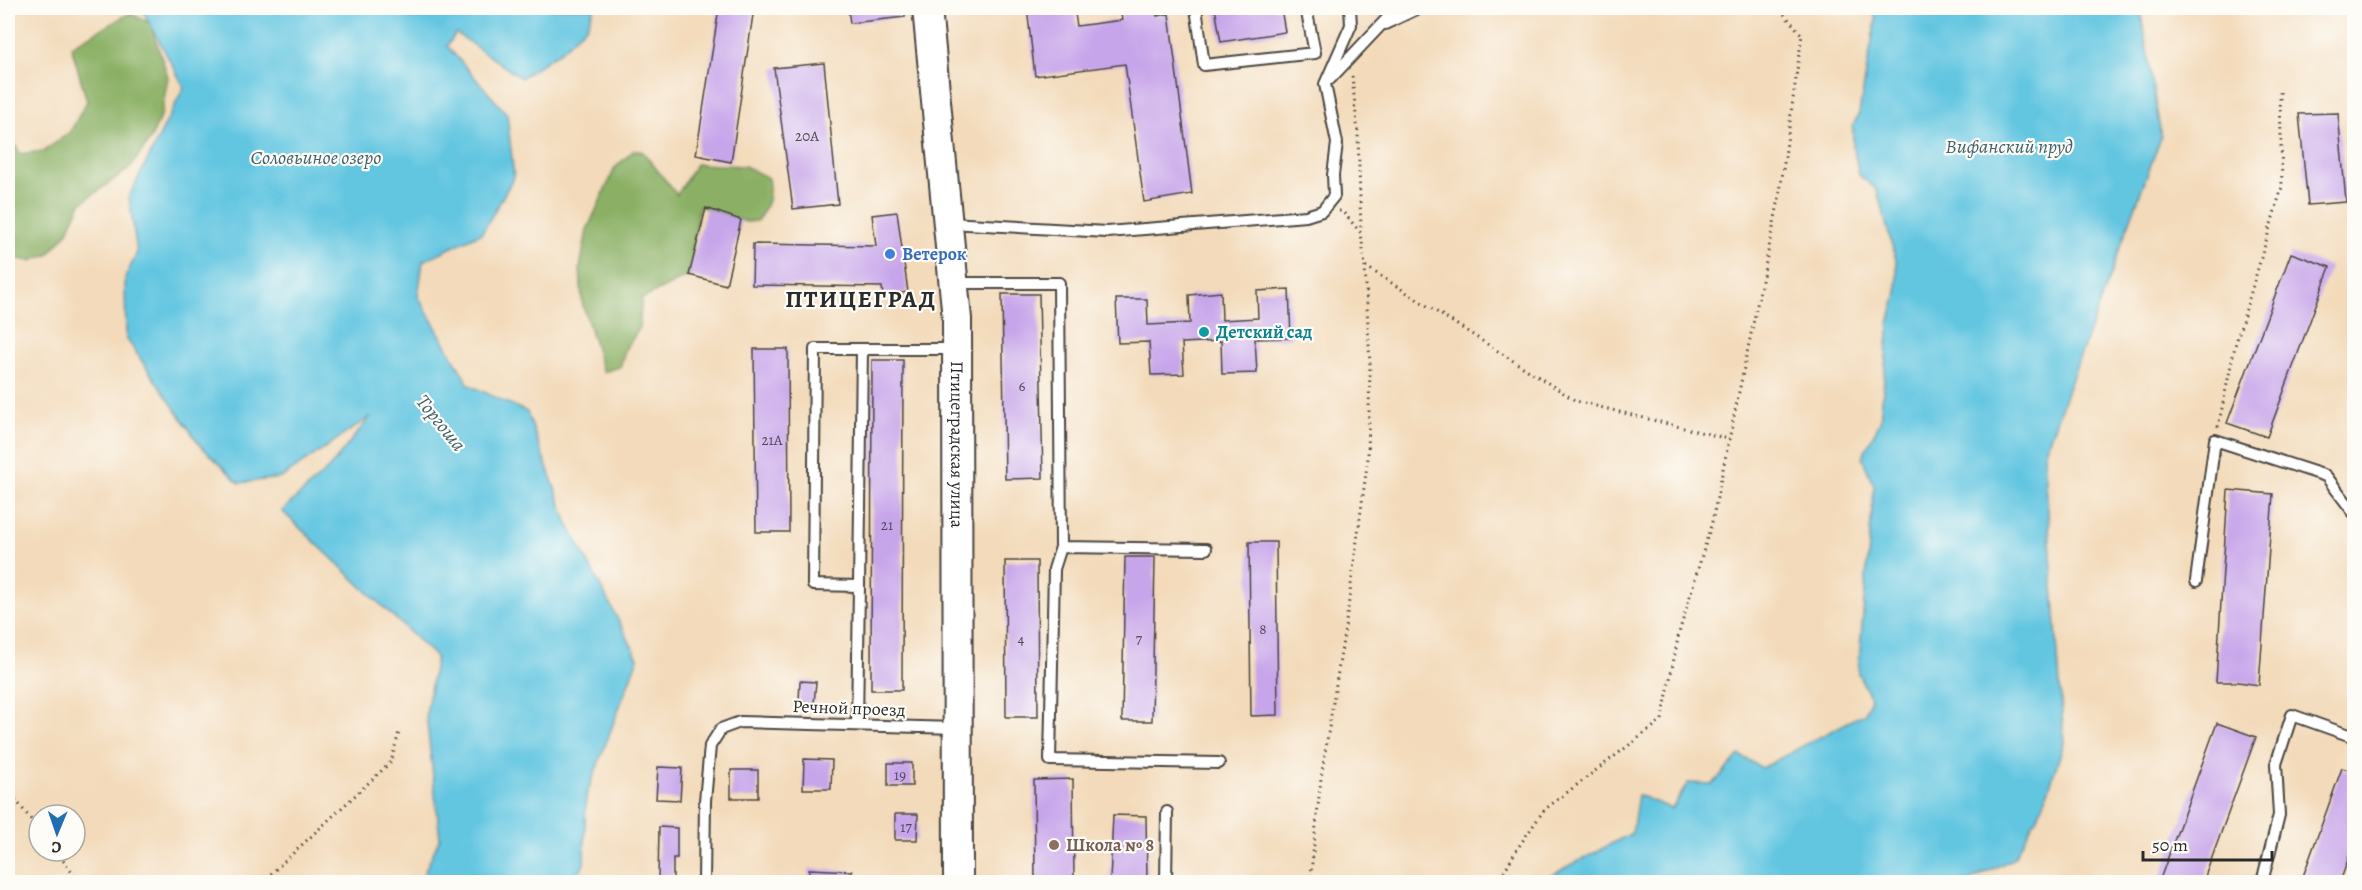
<svg xmlns="http://www.w3.org/2000/svg" width="2362" height="890" font-family="Alegreya,serif">
<rect width="100%" height="100%" fill="#fdfcf7"/>
<filter id="ink" filterUnits="userSpaceOnUse"><feTurbulence type="fractalNoise" baseFrequency=".0167" numOctaves="2"/><feDisplacementMap in="SourceGraphic" scale="12" xChannelSelector="R" yChannelSelector="G"/><feConvolveMatrix kernelMatrix="1 2 1 2 8 2 1 2 1" color-interpolation-filters="sRGB"/></filter>
<filter id="wash" filterUnits="userSpaceOnUse"><feTurbulence type="fractalNoise" baseFrequency=".008" numOctaves="4" result="noise"/><feDisplacementMap in="SourceGraphic" scale="24" xChannelSelector="R" yChannelSelector="G"/><feGaussianBlur stdDeviation="1.35" result="paint"/><feColorMatrix in="noise" values="0 0 0 0 0 0 0 0 0 0 0 0 0 0 0 0 0 1.4 0 .05"/><feComposite in="paint" operator="in"/></filter>
<g filter="url(#wash)">
<rect width="100%" height="100%" fill="#f3daba"/>
<path fill="#8bb065" stroke="#5b6e48" stroke-width="1.5" d="M130,13l20,10 18,54 -7,39 -11,24 -21,29 -48,34 -14,30 -19,22 -18,6 -22,-4v-126l12,23 24,-3 26,-19 17,-31 -16,-55z
M634,150l9,2 34,43 19,-31 49,2 23,12c3,18 0,28 -11,43l-11,1 -47,-16 -10,69 -47,24 -3,30 -13,19 -6,19 -17,5 -21,-70 -2,-34 7,-38 28,-62z"/>
<path fill="#63c6e1" stroke="#477886" stroke-width="1.5" d="M145,8h449l-7,18 -25,24 -41,28 -65,-45 -9,13 60,68 7,63 -32,56 -59,28 -5,35 51,89 58,27 41,112 70,134 -52,138 -2,68 -10,18h-154l20,-44 -14,-124 10,-57 -154,-146 47,-43 42,-52 -90,62 -42,5 -39,-38 -74,-107 -1,-60 12,-25 -8,-56 55,-110 -41,-76z
M1872,8h268l21,129 -117,317 20,289 -20,61 -30,54 -46,24h-429l93,-49 6,-38 34,14 16,-26 25,1 26,-29 23,13 103,-55 6,-14 -13,-26 16,-187 -12,-29 18,-35 9,-98 8,-31v-29l-20,-74 -18,-15 -6,-30v-19l6,-13 17,-95z"/>
<g id="blocks">
<path fill="#c7a5ea" d="M719,8h35l-23,154 -35,-7z
M848,8h57v9l-55,6z
M1027,8h47l3,18 45,-6 -2,-12h36l1,8 12,-2 23,180 -48,8 -19,-138 -90,12z
M1215,8h66l4,24 -64,10z
M824,63l14,141 -45,5 -19,-141z
M2338,113l8,89 -38,3 -9,-91z
M706,208l35,12 -15,65 -37,-10z
M897,212l11,80 -25,4 -1,-9 -130,-2 1,-41 123,2 -4,-31z
M2291,253l39,14 -63,170 -40,-14z
M1289,289l2,49 -36,1 2,34 -35,1 -1,-33 -39,2 2,31 -33,1 -2,-33 -31,1 -2,-44h31l1,26 42,-2 -1,-28 32,-3 1,28 36,-2 -1,-27z
M1002,294h37l4,184 -38,1z
M754,349h34l1,183h-33z
M872,360h31l-1,330h-31z
M2228,490l45,4 -14,191 -21,-3h-22z
M1249,542h27l2,173 -27,1z
M1125,557h30l-3,164h-30z
M1005,561h32l1,156h-32z
M800,681l16,1 -2,21 -15,-2z
M2217,723l39,14 -53,145h-44z
M804,759l28,1 -1,29h-28z
M888,763h24v23h-24z
M658,767l24,1 -2,32 -24,-1z
M2342,768l13,4v68l-15,42h-39z
M731,770h27v28h-27z
M1073,779l1,103h-39l-1,-102z
M895,814h23l-1,26h-22z
M1113,815l33,1 1,66h-37z
M659,827l18,1v30h-4v24h-15z
M809,869l43,2v11h-43z"/>
</g>
</g>
<g filter="url(#ink)">
<use href="#blocks" fill-opacity="0" stroke="#494540" stroke-width="1.5"/>
<g fill="none" stroke-linecap="round" stroke-linejoin="round">
<g stroke="#494540" stroke-width="14">
<path id="lane" d="M1196,8l8,57 111,-12 -9,-45
M1385,24l34,-16
M1330,79l67,-71
M949,223l158,9 199,-16 16,-5 12,-15 -1,-21 4,-32 -12,-59 26,-59 -1,-17
M954,283h105l2,264 -7,22 -4,191 169,3
M862,349l-3,237 -46,-1 2,-236h142
M1061,547l145,2
M2196,581l19,-141 111,36 28,37
M857,725l2,-139
M704,882l1,-81 5,-55 11,-17 19,-7 217,6
M1166,882l1,-70
M2262,882l17,-67 -3,-51 16,-49 62,22"/>
</g>
<g stroke="#494540" stroke-width="32">
<g id="secondary">
<path id="s1" d="M927,8l30,311 1,563"/>
</g>
</g>
<path stroke="#494540" stroke-width="3" stroke-dasharray="1.5 4.5" stroke-linecap="butt" d="M1352,76l6,58 3,97
M1339,211h3l19,22 4,33 211,135 152,38
M2218,427l17,-81 47,-159 -2,-96
M8,790l31,40
M56,851l23,31
M262,882l129,-120 8,-30
M1310,882l11,-104 26,-163 21,-157 2,-93 -5,-99
M1498,882l19,-33 27,-39 118,-90 17,-87 33,-111 67,-323 23,-164 -23,-27"/>
<use href="#lane" stroke="#fff" stroke-width="10"/>
<use href="#secondary" stroke="#fff" stroke-width="28"/>
</g>
</g>
<circle fill="#3f7fe0" stroke="#fdfcf7" stroke-width="2" cx="890" cy="254" r="6"/>
<circle fill="#0f9aa8" stroke="#fdfcf7" stroke-width="2" cx="1204" cy="332" r="6"/>
<circle fill="#8d6e63" stroke="#fdfcf7" stroke-width="2" cx="1054" cy="845" r="6"/>
<g text-anchor="middle" dominant-baseline="central" stroke-width="4.5" stroke-linejoin="round" paint-order="stroke">
<g font-size="15" fill="#524a5b">
<text x="807" y="136">20А</text>
<text x="1022" y="386">6</text>
<text x="772" y="440">21А</text>
<text x="887" y="525">21</text>
<text x="1263" y="629">8</text>
<text x="1021" y="639">4</text>
<text x="1139" y="639">7</text>
<text x="900" y="775">19</text>
<text x="906" y="827">17</text>
</g>
<g font-size="18" font-weight="bold" fill="#366cbe" stroke="#fdfcf7" text-anchor="start">
<text x="902" y="254">Ветерок</text>
</g>
<g font-size="18" font-weight="bold" fill="#0d838f" stroke="#fdfcf7" text-anchor="start">
<text x="1216" y="332">Детский сад</text>
</g>
<g font-size="18" fill="#2b2b2b" stroke="#fdfcf7">
<text stroke="none"><textPath href="#s1" startOffset="438">Птицеградская улица</textPath></text>
<text transform="translate(849 708) rotate(2)">Речной проезд</text>
</g>
<g font-size="18" font-weight="bold" fill="#785e54" stroke="#fdfcf7" text-anchor="start">
<text x="1066" y="845">Школа № 8</text>
</g>
<g font-size="20" font-style="italic" fill="#3f616b" stroke="#fdfcf7">
<text x="2009" y="146">Вифанский пруд</text>
<text x="316" y="157">Соловьиное озеро</text>
<text transform="translate(441 423) rotate(51)">Торгоша</text>
</g>
<g font-size="24" font-weight="bold" letter-spacing="1.5" fill="#2b2b2b" stroke="#fdfcf7">
<text x="861" y="299">ПТИЦЕГРАД</text>
</g>
</g>
<rect width="2362" height="890" fill="none" stroke="#fdfcf7" stroke-width="30"/>
<g transform="translate(57 833) rotate(182)"><circle r="28" fill="#fdfcf7" stroke="#a9a8a5" stroke-width="1.5"/>
<path d="M0-4.5L10 22L0 15L-10 22Z" fill="#1f6fb2"/>
<text y="-9" font-size="16" font-weight="bold" text-anchor="middle" fill="#2b2b2b">С</text>
</g>
<path d="M2143 851v9h129v-9" fill="none" stroke="#2b2b2b" stroke-width="3"/>
<text x="2152" y="851" font-size="18" fill="#2b2b2b" stroke="#fdfcf7" stroke-width="4.5" paint-order="stroke">50 m</text>
</svg>
